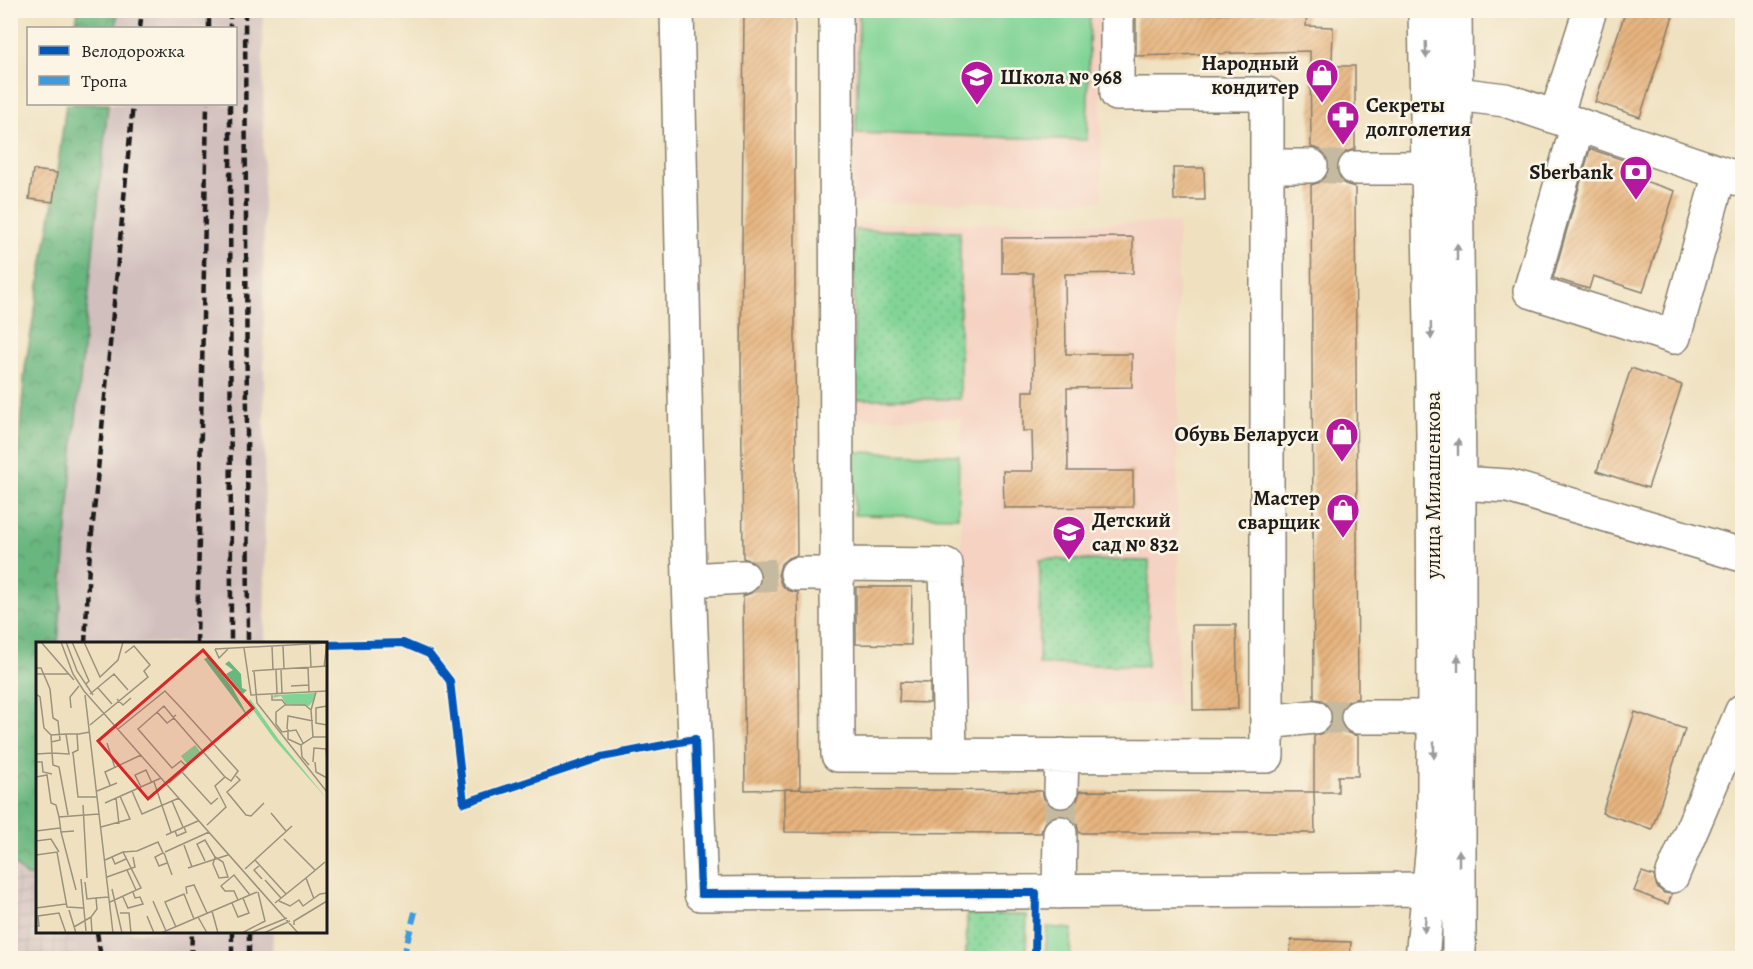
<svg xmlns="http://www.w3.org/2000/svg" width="1753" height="969" font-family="Alegreya,serif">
<defs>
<pattern id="industrial-grid" width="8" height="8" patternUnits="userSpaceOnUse" patternTransform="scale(1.5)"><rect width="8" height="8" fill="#d1bfbd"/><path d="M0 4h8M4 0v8" fill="none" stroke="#b3a4a2"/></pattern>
<pattern id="forest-crowns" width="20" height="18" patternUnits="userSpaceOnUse" patternTransform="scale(1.5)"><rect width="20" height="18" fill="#69b67f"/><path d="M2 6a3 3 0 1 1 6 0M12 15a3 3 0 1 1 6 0" fill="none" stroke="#569367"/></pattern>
<pattern id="park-dots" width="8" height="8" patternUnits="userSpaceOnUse" patternTransform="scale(1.5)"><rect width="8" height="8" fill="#82d496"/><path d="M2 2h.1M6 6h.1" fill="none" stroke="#70b581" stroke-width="1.8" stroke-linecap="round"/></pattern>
<pattern id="building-hatch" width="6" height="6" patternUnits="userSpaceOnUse" patternTransform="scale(1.5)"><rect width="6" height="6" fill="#e6b47e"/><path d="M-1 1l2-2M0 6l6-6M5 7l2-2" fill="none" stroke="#c59a6c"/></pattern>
</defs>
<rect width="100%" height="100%" fill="#fcf5e5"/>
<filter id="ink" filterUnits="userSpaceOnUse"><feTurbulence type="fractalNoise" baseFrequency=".0167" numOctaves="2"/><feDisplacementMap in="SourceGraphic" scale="12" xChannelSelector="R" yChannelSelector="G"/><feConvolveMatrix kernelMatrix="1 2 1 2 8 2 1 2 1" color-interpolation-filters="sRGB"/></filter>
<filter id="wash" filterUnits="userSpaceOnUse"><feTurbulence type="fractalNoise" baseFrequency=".008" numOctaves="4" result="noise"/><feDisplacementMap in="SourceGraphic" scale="24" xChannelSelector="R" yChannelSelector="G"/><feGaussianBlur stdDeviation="1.35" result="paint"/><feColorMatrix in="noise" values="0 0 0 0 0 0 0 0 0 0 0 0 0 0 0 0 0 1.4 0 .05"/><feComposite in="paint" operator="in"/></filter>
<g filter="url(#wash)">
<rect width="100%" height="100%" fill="#efe1c0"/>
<path fill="#f5d2c2" d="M852,11h248l2,190 -248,2z
M852,223h326v482l-217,-1v-286h-110z"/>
<path fill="url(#industrial-grid)" d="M11,874l26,1 1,57h36l2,26h-65z"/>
<path fill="#d1bfbd" d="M78,11h185l2,632 -227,1 -1,231 -26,-1v-339l14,-167 28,-166 13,-98h170v-76h-161z
M74,932h199l-1,26h-196z"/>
<path fill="#82d496" stroke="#4f7859" stroke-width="1.5" d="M859,11h231l-3,129 -231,-7z
M855,452l104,3 -1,62 -104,-2z
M1047,927l25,2 -2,29h-25z"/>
<path fill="url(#forest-crowns)" stroke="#42694e" stroke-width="1.5" d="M78,11h40l-2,17h-41z
M66,104h42l-34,335 -16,204 -20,1 -1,232h-11l-16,-16 1,-325 14,-167 28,-166z"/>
<path fill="url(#park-dots)" stroke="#4f7859" stroke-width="1.5" d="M854,230l106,1v168h-106z
M1040,559l109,2 -2,105 -108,-2z
M967,914l60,1 -1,43h-60z"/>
<g id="blocks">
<path fill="url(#building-hatch)" d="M744,10h51v349l2,196 -9,3 -7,6 -3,11 3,9 6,6 11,3 2,196 -55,1 -2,-194 11,-4 6,-7 2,-8 -4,-11 -6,-5 -9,-3 -2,-199z
M1626,10h49l-35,107 -45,-15z
M1307,12l-1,14 27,1 -1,39h23v83l-9,3 -7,6 -3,11 3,8 6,7 10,3 3,511 -9,3 -7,6 -3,11 3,8 6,7 10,3v40h-20v16h-24v-56l11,-4 6,-8 2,-8 -4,-10 -7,-6 -8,-1 -3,-514 9,-3 7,-6 3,-11 -3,-8 -6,-7 -10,-3 -1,-96 -174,5v-41z
M1590,149l40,13 -4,13 49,16 -32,101 -50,-16 -4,13 -36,-11z
M1173,168h31l1,32h-31z
M33,170l24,3 -4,29 -24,-3z
M1133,237v36l-68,1 1,80h66v33l-65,1 1,83h65v36l-129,1 -1,-37h30l-1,-40h-9v-40h11l-1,-118h-31v-35z
M1631,368l51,17 -34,103 -51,-17z
M856,587h56l-1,58 -55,-1z
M1192,625h44l2,84 -45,1z
M900,682l30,1v20l-31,-1z
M1635,712l50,17 -33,100 -50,-16z
M785,789l257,2 2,8 7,8 10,3 9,-3 7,-6 3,-10 234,1 1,41h-236l-2,-9 -7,-7 -10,-3 -9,2 -7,7 -3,10 -256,-1z
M1642,872l12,4 3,11 7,6 8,1 -4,10 -34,-13z
M1291,940l60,2 -1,16h-60z"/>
</g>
</g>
<g filter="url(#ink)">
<use href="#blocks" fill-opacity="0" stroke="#867e6e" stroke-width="1.5"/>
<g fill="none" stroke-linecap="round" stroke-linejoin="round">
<path stroke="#c5ba9f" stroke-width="33" stroke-dasharray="33 16" stroke-linecap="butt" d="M1311,166l44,2
M743,577l54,-3
M1314,717h44
M1060,833l1,-42"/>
<g stroke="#867e6e" stroke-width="36">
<path id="minor" d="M677,10l12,570 12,314 727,-5 11,5 11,12
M836,10l1,564
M1456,94l49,6 237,80
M1556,116l34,-106
M1578,124l-48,167 144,46 46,-164
M1267,166h44
M1355,168h72
M1459,483l49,3 234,69
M837,564l109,1 4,190
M797,574h40l1,181 429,1v-662h-150v-84
M689,580l54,-3
M1358,717h76
M1267,722l47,-5
M1061,791l1,-36
M1672,876l70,-165
M1059,892l1,-59"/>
</g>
<g stroke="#867e6e" stroke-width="36">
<path id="major" d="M1455,10l4,473v475
M1422,958l12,-124v-117l-1,-284 -8,-423"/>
</g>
<use href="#minor" stroke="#fff" stroke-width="33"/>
<use href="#major" stroke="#fff" stroke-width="33"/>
<path stroke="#1c1c1c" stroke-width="4.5" stroke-dasharray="9 4.5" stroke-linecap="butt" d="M230,10v18
M245,10l3,634
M140,28l2,-18
M209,28v-18
M230,104l1,540
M85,644l4,-80 44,-460
M197,644l10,-540
M97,932l4,26
M232,932v26
M249,932v26
M191,958l1,-26"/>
<path stroke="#3c9bdf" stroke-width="6" stroke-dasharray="12 6" stroke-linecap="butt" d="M403,958l12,-46"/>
<g stroke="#fcf5e5" stroke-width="11">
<path id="cycleway" d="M326,645l77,-2 26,11 21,27 14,122 138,-46 93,-18 6,155 335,-1 -1,65"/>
</g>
<use href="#cycleway" stroke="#0057b8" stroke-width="8"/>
</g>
<defs><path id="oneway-solid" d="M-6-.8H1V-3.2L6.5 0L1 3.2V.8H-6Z" transform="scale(1.5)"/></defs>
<g fill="#999">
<use href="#oneway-solid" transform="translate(1426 50) rotate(88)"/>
<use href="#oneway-solid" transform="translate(1457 252) rotate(-90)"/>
<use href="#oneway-solid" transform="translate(1431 331) rotate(89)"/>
<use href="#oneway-solid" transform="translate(1458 447) rotate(-90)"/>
<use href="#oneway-solid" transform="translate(1458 663) rotate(-90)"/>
<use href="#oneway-solid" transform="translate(1434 750) rotate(90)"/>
<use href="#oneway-solid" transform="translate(1459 858) rotate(-90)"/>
<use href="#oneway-solid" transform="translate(1425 924) rotate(95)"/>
</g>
</g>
<defs>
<g id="shop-pin" transform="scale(1.725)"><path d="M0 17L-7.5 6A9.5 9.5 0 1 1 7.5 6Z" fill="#b5179e" stroke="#fcf5e5"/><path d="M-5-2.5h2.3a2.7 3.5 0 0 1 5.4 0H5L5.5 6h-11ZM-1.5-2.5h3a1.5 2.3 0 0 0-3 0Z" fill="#fff"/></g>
<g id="school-pin" transform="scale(1.725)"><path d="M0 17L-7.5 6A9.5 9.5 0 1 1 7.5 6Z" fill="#b5179e" stroke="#fcf5e5"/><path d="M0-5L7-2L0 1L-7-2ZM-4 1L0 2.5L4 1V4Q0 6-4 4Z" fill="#fff"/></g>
<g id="pharmacy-pin" transform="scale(1.725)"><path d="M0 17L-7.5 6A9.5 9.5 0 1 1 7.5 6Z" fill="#b5179e" stroke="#fcf5e5"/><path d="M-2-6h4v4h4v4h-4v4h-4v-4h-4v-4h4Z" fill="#fff"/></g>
<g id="bank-pin" transform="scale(1.725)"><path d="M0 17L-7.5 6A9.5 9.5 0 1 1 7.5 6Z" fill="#b5179e" stroke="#fcf5e5"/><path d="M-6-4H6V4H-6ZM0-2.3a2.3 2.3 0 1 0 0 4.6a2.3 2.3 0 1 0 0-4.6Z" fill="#fff"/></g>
</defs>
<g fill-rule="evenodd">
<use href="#shop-pin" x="1322" y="75"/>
<use href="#school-pin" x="977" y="77"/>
<use href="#pharmacy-pin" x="1343" y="117"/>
<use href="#bank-pin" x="1636" y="172"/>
<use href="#shop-pin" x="1342" y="434"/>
<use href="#shop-pin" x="1343" y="510"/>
<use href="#school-pin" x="1069" y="532"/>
</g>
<g text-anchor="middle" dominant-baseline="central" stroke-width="5" stroke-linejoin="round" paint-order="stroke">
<g font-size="21" font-weight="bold" fill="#1c1c1c" stroke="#fcf5e5" text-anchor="end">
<text x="1299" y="63">Народный<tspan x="1299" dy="24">кондитер</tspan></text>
<text x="1000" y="77" text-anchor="start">Школа № 968</text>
<text x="1366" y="105" text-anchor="start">Секреты<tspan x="1366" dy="24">долголетия</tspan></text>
<text x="1613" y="172">Sberbank</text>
<text x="1319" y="434">Обувь Беларуси</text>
<text x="1320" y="498">Мастер<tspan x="1320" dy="24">сварщик</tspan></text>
<text x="1092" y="520" text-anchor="start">Детский<tspan x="1092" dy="24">сад № 832</tspan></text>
</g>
<g font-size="21" fill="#1c1c1c" stroke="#fcf5e5">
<text transform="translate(1433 485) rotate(-90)">улица Милашенкова</text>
</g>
</g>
<g transform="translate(36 642)">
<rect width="291" height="291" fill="#efe1c0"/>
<path d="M279,51v6l-6,7 -23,-2 -5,-8 -8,2 1,-3zM214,57l29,41 48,59 -53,-60 -26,-36zM159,103l6,8 -14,11 -6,-8z" fill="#82d496"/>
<path d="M172,15l24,30 18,33 -46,-61zM193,19l12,13 1,14 5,2 -4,4 -17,-20 7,-4 -8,-6z" fill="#69b67f"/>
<path fill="none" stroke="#9b927e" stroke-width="1.5" d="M5,0l33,38M25,0l12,32 11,17 214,242M30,0l11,29 16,24M36,0l17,39 -3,3M48,0l16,35 18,-17 5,-18M274,2l1,23M236,4l1,24M247,4l1,23M208,6l7,47 76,-4M179,7l112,-6M179,7l4,9 9,-9M272,25l1,25M288,25l3,-24M0,26h5l9,21 3,29 5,3 2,19 -9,2M245,27l1,25M240,28l1,24M216,29l75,-5M218,29l3,32 70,89M0,32h33M255,44l18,-1M62,46l14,16M280,50l-5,18 2,27h14M0,52l4,3 4,31 7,7M54,52l24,-20 14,16M236,52v6h10l4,5M49,53l28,238M81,57l6,6 8,-7M291,64l-11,2v15l11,2M35,66l-1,-11 9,-11M121,70l10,11 7,-5M140,73l-3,2 -9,-11 -26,23 34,39 9,-7 6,6 -5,5M137,75l52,60M54,83l58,-48 -4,-6 6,-6 -16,-19 -9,7M82,87l47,-38 17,18 56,62 -7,10 -6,-4 -10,9 11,21 -19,18M251,87l1,-13 25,5M252,87v10l13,6M30,92l3,20 -17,-1 -1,-18 15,-1h13l11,-2M71,101l8,25M267,101l-7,-13 -14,2 -6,-8v-12l9,-7h20l6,5M36,111l6,-3 -1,-16M37,111l5,44h19M0,112l16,-1 1,12 6,2 9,48M0,120h6l1,10 9,2M277,120l1,-14 12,1 1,11M279,120l1,10 11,6M273,123l-7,-8 -1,-12 12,-8M200,134l4,4 -13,12 19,23 5,1 13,-13M0,135l11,-2 4,28 5,2 3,12M118,140l17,50M133,141l13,-11 29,32 7,-6M74,143l-5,-13 36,-17M105,145l-6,-12 11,-5 6,13M61,149l20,-8M96,149l10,23 37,-16M80,156l3,26M136,159l11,26M69,161l56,-25M47,163l4,73M235,171l15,18M65,185l29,-8 -10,-23M0,189l24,-3M38,189l-13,1 -2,-15 40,-3M139,189l2,5 9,-4 -2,-5M25,190l15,58M130,193l32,-14M248,197l31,31M0,199l15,-2 8,13M148,203l8,22M87,210l14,-1 21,-9 5,11 -8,4 4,9 8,-3M129,210l44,-20M128,211l8,22M0,213l21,-3 10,55 17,1M76,215l3,7 11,-5M69,218l18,-8 18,36 -31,14M219,218l31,34M169,219l-8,-17 8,-4 10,17 -2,7 6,14 9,-1 -5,-15 -8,-5M223,224l-5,4 8,9M152,226l40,-13M209,227l47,-43M91,228l9,20M71,235l28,-10 -2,-10M270,236l19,-16M45,237l5,52M229,238l16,18M49,240l2,17 9,-1M76,247l10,44M151,252l-1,-7 8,-2 13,28M87,255l5,11 15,-4 -3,-7 -5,1 -2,-6M202,258l-4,-9h-9l-4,-5 13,-11 16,20M117,259l13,30M243,259l11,5 9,-6 4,6 17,-12 7,-1M196,261l6,14 11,-4 -6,-15M239,261l31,-25 8,21M0,266l30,-4M33,268l7,23M176,269l6,22M84,271h9l2,20M111,274l7,17M162,275l9,16M258,283v-4l33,-20M0,284h3l-1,-10 21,-3 7,20M38,285l17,-10M140,285l-11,-25 19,-8 10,25M56,291l-1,-16 6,-8 -1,-11 13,-1M125,291l96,-41M206,291l23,-12 -7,-29M214,291l37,-15M228,291l26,-12"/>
<path fill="#d62828" fill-opacity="0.15" stroke="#d62828" stroke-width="3" d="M167,8l50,58 -105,91 -50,-58z"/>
<rect width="291" height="291" fill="none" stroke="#1c1c1c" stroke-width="3"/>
</g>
<rect width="1753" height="969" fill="none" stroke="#fcf5e5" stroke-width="36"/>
<rect x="27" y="27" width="210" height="78" fill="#fcf5e5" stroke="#a29e95" stroke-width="1.5"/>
<rect x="39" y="46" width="30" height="9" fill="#0057b8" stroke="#a29e95" stroke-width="1.5"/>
<text x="81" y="57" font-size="18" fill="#1c1c1c">Велодорожка</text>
<rect x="39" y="76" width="30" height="9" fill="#3c9bdf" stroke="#a29e95" stroke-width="1.5"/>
<text x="81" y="87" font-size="18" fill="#1c1c1c">Тропа</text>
</svg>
